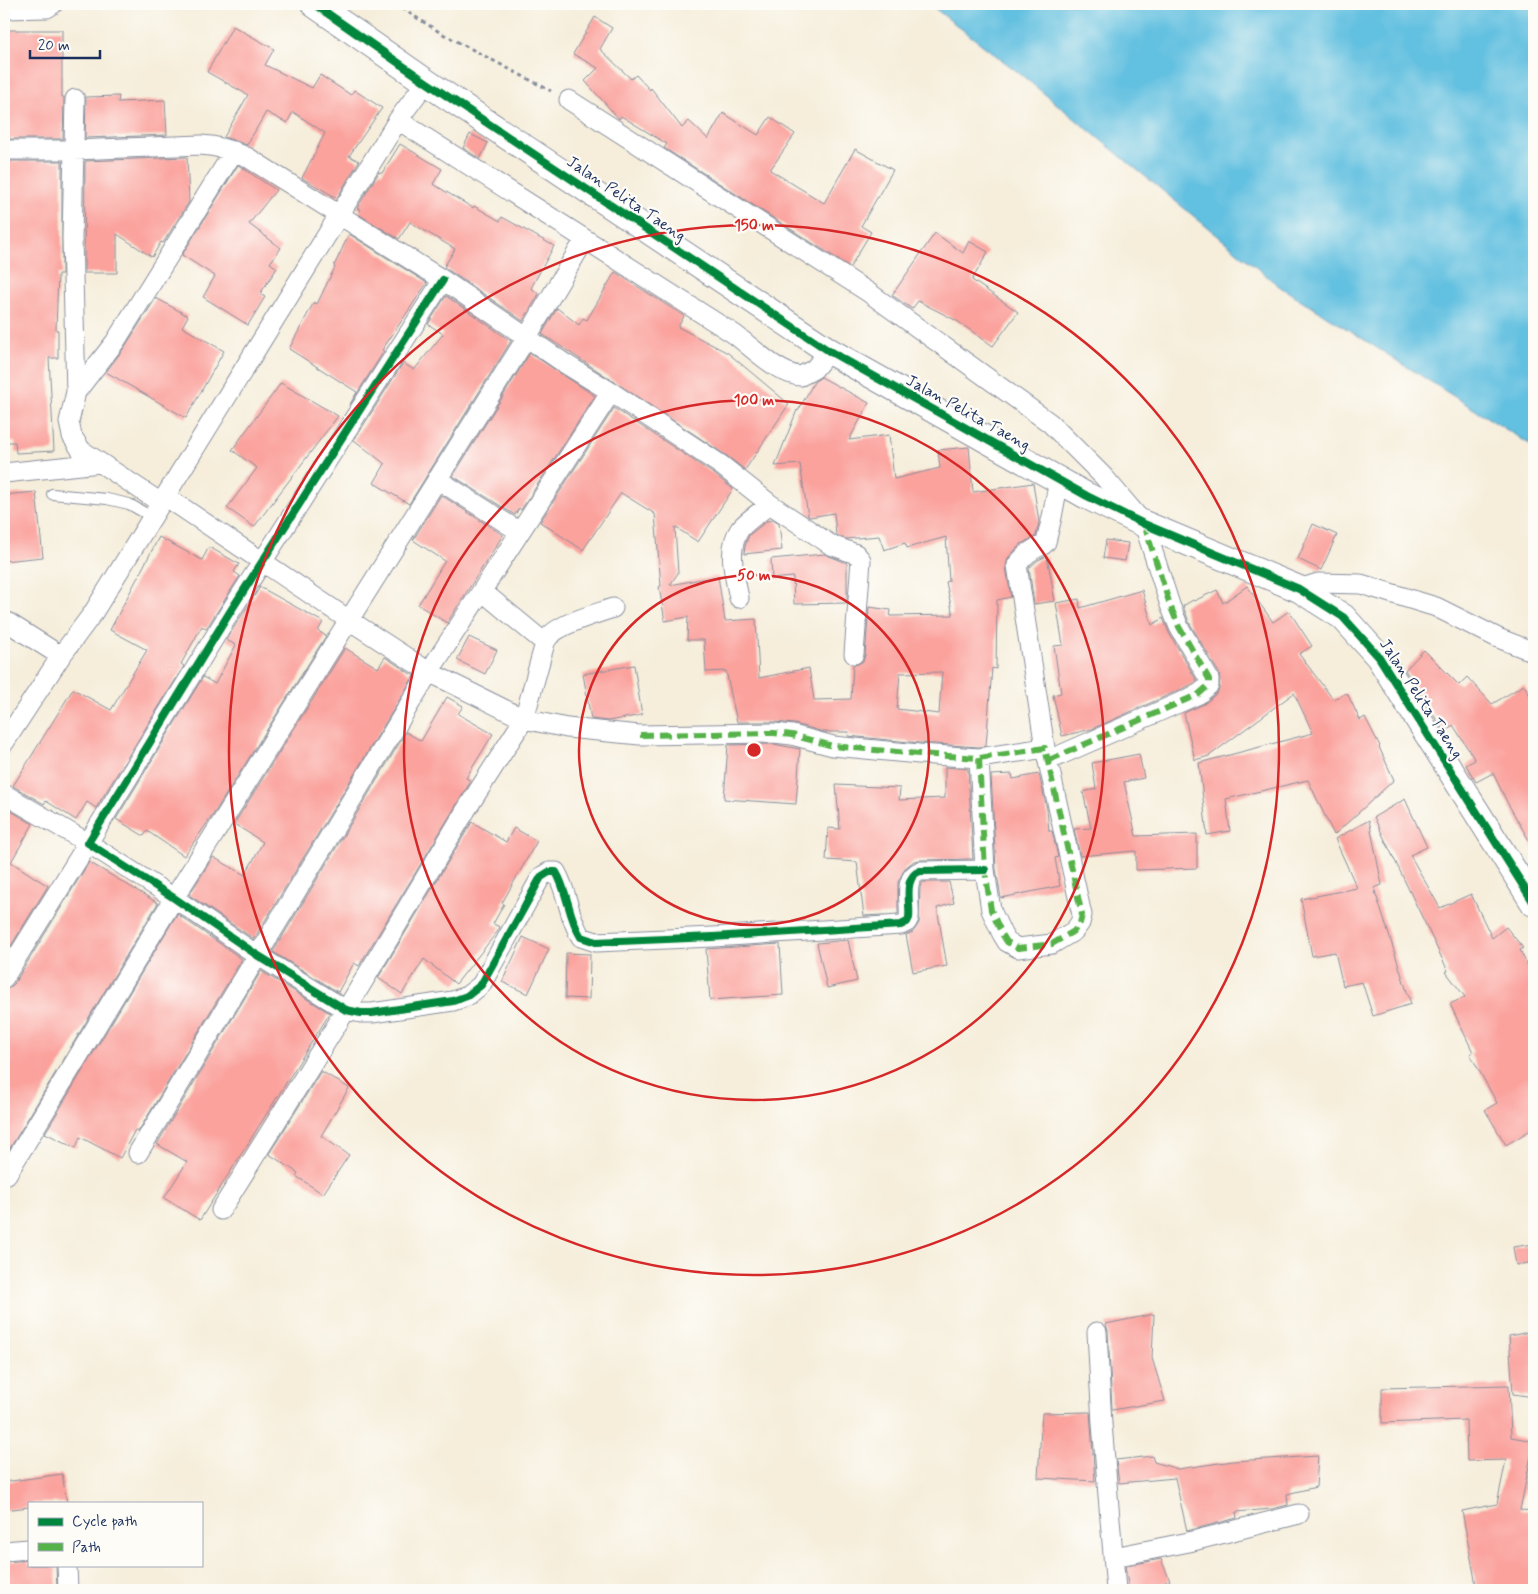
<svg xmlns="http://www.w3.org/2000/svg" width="1538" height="1594" font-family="Mynerve,sans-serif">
<rect width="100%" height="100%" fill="#fdfcf7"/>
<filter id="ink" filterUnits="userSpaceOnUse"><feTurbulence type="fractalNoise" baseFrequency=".02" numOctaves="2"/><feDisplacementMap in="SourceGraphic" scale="10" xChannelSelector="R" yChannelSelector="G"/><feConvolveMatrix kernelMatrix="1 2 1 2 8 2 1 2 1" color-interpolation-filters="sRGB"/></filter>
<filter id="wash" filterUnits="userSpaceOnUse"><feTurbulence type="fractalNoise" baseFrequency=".0096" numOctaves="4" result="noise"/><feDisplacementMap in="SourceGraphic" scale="20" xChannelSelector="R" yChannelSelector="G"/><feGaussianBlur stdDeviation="1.12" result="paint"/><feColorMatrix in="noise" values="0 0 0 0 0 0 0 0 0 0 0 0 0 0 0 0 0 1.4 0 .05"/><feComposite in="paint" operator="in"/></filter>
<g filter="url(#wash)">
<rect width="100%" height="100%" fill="#f6eedb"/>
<path fill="#62c0e0" stroke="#3e789f" d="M929,4h605v443l-255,-161 -260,-213z"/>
<g id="blocks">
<path fill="#fba29d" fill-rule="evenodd" d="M595,17l17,11 -12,21 31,30 5,-4 14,15 1,-2 31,40 7,-7 19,18 15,-26 35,22 12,-18 25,17 -25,36 54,33 31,-54 38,21 -32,56 10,6 -21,35 -186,-119 3,-4 -46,-28 -2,3 -34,-38 13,-13 -25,-14z
M233,26l41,23 -9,16 47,23 8,-13 31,20 3,-5 28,18 -33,48 10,5 -22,37 -35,-20 23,-45 -32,-21 -6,11 -21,-11 -19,33 -23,-8 24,-42 -41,-23z
M4,30h58v67h2l-1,42h-59z
M119,96l-1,6 47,-2 2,35 -82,3 1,-41z
M470,134l18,9 -8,16 -17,-11z
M400,144l42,25 -9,15 40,24 1,-2 26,15 2,-4 52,29 -23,42 8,6 -16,27 -79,-54 11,-18 -45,-27 -11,17 -41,-25 3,-4 -4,-2 22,-36 3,1z
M187,157l2,45 -26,41 -2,-1 -9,15 -35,-23v39h-33l1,-112z
M4,161h58v113h-4l-2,56h2v28h-9l5,93 -38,2 -1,-11h-11z
M238,165l38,25 -27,34 32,24 -11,15 7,5 -17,26 5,3 -17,28 -45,-28 12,-21 -33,-21z
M935,233l28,20 6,-12 19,11 -16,28 46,32 -25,34 -36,-25 -39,-20 -6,8 -20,-14z
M349,234l78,49 -45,67 2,1 -35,55 8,-14 -68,-43 25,-47 3,2 18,-37 -1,-1z
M615,272l69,44 -6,11 50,26 61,51 -44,66 -18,-14 -185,-122 15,-26 22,17 4,-7 4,2z
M446,296l65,45 -102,163 -35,-21 11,-19 -31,-24 49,-77 11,7 29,-36 -15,-10z
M156,298l32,18 -6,11 42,24 -38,67 -80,-46 18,-24z
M530,353l65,43 -74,114 -2,-2 -4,7 -62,-39z
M821,377l48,26 -20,37 40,-5 5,44 46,-11 -2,-18 31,-3 4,45 60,-9 6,39 -3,14 -15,8 -13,14 -2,9 5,30 -14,3 -1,69 -4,-1 -6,78 -7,1 -59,-4 -72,-7 1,-4h-25l-29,-8 -20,-2h-38l-11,-51 -20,1 -2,-32h-17l1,-23 -23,4 -6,-34 2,-1 -6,-72 -34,-21 -38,57 -43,-28 74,-114 100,66 19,15 -35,53 -23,-15 3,46 -8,12 48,-9 7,45 31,-2 3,59 50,-10 5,32 37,-1 2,-34 5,-1 5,-3 2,-6 4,-48 22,3 -1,6 63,-1 -7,-33 3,-1 -3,-44 -39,11 -2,-5 -21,7 -5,-14 -33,3 -10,-4 -2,-22 -24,4 -2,-1 -8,-52 -25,2 22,-56 1,1 16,-29zM942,672l-3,42 -42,-5 3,-36z
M281,383l57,33 -84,111 -27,-19 30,-40 -25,-18z
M36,492l7,65 -39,4v-66z
M441,495l62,40 -56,88 -29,-18 27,-44 -32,-21z
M774,520l5,3 3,27 -38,4 1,-8 4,-11 18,-14z
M1313,524l24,11 -16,35 -23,-11z
M159,537l43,23 7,-13 30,17 -5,8 6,4 -34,53 -4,-3 -21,38 3,2 -88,142 -9,-6 -11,18 -30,-19 -2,3 -31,-18 60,-97 38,21 36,-60 -37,-20z
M1106,540l22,3 -3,18 -22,-3z
M824,554l23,9v40l-53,1 -1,-27 -21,2 -1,-20z
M1047,556l8,45 -21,3 -5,-36 9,-8z
M1247,586l26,36 16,-11 23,35 -13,8 34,45 14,-6 13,27 5,-3 15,29 -1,1 15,33 -60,55 -26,-55 -82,19 4,32 -23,4 -8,-72 114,-30 -19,-40 -85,63 -14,4 -11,-47 20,-9 13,-11 2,-4 1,-10 -1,-6 -30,-51 -6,-16 10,-6 1,1 23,-11 6,13z
M260,587l63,35 -5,9 8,5 -111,176 -31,44 -37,-25 -3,5 -28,-17 87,-142 12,7 21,-39 -10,-5z
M1142,590l10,35 11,-7 6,15 28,48 -4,3 -101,45 -30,7 -9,-41 8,-2 -7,-47 9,-1 -7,-42 23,-4 1,9z
M469,637l28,13 -12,24 -28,-14z
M345,648l33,20 7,-11 29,19 -160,263 -65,-44 24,-38 32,18 18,-33 -29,-18z
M1424,650l35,35 8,-8 25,27 32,-19 10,17v147l-27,-47 -14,-29 -17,9 -10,-17 9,-5 -22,-35 -8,8 -40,-63z
M634,665l8,50 -34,6 -17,-2 -8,-45z
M447,697l16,9 -5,8 35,20 -27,44 5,3 -112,185 -5,-3 -16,29 -65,-40 133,-220 15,9z
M773,744l27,5 -4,55 -72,-5 4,-54z
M1139,754l5,24 -20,4 12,54 61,-2v34l-61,2v-19l-56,5 -6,-27 17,-1 -8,-36 13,-3 -4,-26z
M945,767l23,2 5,90 -53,1 -6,1 -9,7 -7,14v32l-34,2 -7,-54 -31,-2 2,-32 12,1 -4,-44 64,3 -1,12 46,-2z
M1012,774l1,5 26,-5 8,35 2,22h3l6,26 -3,1 5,28 -59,12 -5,-29 -5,-94z
M1405,799l22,48 -17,8 30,53 31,-14 21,44 14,-11 17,21 -3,2 14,29v149l-28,17 -21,-35 12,-7 -27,-49 3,-2 -23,-48 15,-7 -19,-25 2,-1 -74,-154z
M4,807l29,17 -22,38 37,24 -44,71z
M1369,820l13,65 -8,3 37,116 -38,12 -11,-34 -19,4 -8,-34 -23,4 -11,-57 56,-11 -22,-49z
M472,822l34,20 8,-14 23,13 -35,62 2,1 -11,20 7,3 -2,4 -42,53 -32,-25 -22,35 -24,-16z
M89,862l69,41 -154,255v-169l5,-1 5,-4z
M923,882h26l5,21 -17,5 10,58 -34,6 -7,-37 7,-3 6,-9 1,-36z
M177,914l65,45 -104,173 -3,-2 -15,28 -40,-21 -4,11 -31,-15z
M523,937l26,12 -21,45 -26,-12z
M848,940l9,41 -30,7 -10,-45z
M780,944l3,51 -73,5 -4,-51z
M566,953l24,1 -1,45 -24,-1z
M261,971l69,42 -130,207 -36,-22 23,-36 -30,-18z
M321,1071l28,17 -28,48 28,19 -26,39 -27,-18 2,-3 -29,-19z
M1534,1244v18l-18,3 -3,-18z
M1154,1314l-2,44 13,43 -53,9 -4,-79 -2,-7z
M1534,1331v66l-21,-3 -4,-58z
M1509,1385l2,52 23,4 -14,69 14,1v79h-57l-15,-79 35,-7 9,-44 -39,1 -1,-41 -84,3v-35z
M1090,1412l5,69 -57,-3 4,-65z
M1152,1456l2,6 24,7 55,-8 85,-5 -2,31 -29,7 1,11 -16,4 -36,3 1,6 -50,13 -12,-53 -56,5 -3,-23z
M62,1474l5,29h-38v4l-25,3v-28z
M1161,1559l9,22 -33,9h-8l-4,-24z
M29,1560v5h27l1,25h-53v-28z"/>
</g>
</g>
<g filter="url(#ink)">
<use href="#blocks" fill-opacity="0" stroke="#888e9c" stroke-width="1"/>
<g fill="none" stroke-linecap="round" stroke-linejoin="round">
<g stroke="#888e9c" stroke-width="12">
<path id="lane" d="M52,494l55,5 22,5 23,13"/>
</g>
<g stroke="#888e9c" stroke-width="21">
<path id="street" d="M4,9l43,-1 6,-4
M75,99l-3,139 4,154 -7,30 3,14 9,14 80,53
M569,100l299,192 182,131 54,54 40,47 26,81 9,22 30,52v6l-10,9 -150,66
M398,120l336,214c18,13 45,41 67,42l13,-7 15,-18
M4,150h70l127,-5c17,1 31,5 46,12l196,123 121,83 47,29 -182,280 95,47 43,9 73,7 134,-2 18,2 41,11 86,8 60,4 66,-10
M443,280l-213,332 -142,231 86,55 83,57 89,55 15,3h11l81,-12 14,-5 14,-11 60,-108 8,-5h7c12,20 12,45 25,65l15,5 117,-5 188,-12 6,-3 2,-4c2,-15 -7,-40 11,-47l65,-1
M76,392l39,-50 119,-191
M611,392l110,73 49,39 61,41 25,9 5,6 -7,94
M4,473l96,-10
M437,479l83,53
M1299,589l19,-6 43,1 75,23 62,31 36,14
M739,598c-4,-21 -13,-49 1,-69 7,-9 21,-17 30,-25
M4,620l57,36
M545,643c6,-18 51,-29 68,-35
M4,743l57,-87 32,-43 305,-493 28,-38
M979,758l6,112 6,40 11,24 5,8 11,6 34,-4 22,-13 6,-8 2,-8 -37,-167 -28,-183c7,-10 15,-16 26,-20l3,-3 6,-25 7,-37
M4,794l84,49 -84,135
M138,1153l291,-481 -80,-52 -184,-124
M7,1174l167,-276 353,-561 58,-98
M221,1210l125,-200 120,-200 58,-91 21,-76 -62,-51
M1097,1332l5,92 14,166
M4,1551l25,-2
M1114,1557l75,-15 110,-28
M67,1565l1,25"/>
</g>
<g stroke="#888e9c" stroke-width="28">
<path id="secondary" d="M314,4l112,78 403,269 258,145 57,28 155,65 44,28 36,40 155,246"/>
</g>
<path stroke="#888e9c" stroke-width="3" stroke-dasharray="4 4" stroke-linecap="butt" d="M395,4l46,29 110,58"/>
<use href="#lane" stroke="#fff" stroke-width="10"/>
<use href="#street" stroke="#fff" stroke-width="19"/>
<use href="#secondary" stroke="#fff" stroke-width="26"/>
<path stroke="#55b248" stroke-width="6" stroke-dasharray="12 6" stroke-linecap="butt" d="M640,735l134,-2 18,2 41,11 86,8 60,4 66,-10 37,167 -2,8 -6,8 -22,13 -34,4 -11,-6 -5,-8 -11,-24 -6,-40 -6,-112
M1049,760l150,-66 10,-9v-6l-30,-52 -9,-22 -26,-81"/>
<g stroke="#fdfcf7" stroke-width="11">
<path id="cycleway" d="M314,4l112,78 403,269 258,145 57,28 155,65 44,28 36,40 155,246
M443,280l-213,332 -142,231 86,55 83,57 89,55 15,3h11l81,-12 14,-5 14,-11 60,-108 8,-5h7c12,20 12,45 25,65l15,5 117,-5 188,-12 6,-3 2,-4c2,-15 -7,-40 11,-47l65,-1"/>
</g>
<use href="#cycleway" stroke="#00873e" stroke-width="8"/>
</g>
</g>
<g fill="none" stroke="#d62828" stroke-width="2.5">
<circle cx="754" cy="750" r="175"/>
<circle cx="754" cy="750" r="350"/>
<circle cx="754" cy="750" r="525"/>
</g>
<g text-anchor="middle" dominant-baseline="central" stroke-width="4.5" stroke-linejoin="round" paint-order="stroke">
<g font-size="16" fill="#1b2f5e" stroke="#fdfcf7">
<text transform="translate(626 199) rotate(34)">Jalan Pelita Taeng</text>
<text transform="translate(968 413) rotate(29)">Jalan Pelita Taeng</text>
<text transform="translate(1421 699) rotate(57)">Jalan Pelita Taeng</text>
</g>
</g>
<circle cx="754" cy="750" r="8" fill="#d62828" stroke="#fdfcf7" stroke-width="2.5"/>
<g font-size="15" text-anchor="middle" font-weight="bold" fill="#d62828" stroke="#fdfcf7" stroke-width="4.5" stroke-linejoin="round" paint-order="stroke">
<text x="754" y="230">150 m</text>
<text x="754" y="405">100 m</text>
<text x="754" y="580">50 m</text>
</g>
<rect width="1538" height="1594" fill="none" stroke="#fdfcf7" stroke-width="20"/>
<rect x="28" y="1502" width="175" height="65" fill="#fdfcf7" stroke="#a3aaba"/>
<rect x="38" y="1518" width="25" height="8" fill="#00873e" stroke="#a3aaba"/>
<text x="72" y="1526" font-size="15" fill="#1b2f5e">Cycle path</text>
<rect x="38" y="1543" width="25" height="8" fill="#55b248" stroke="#a3aaba"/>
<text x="72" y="1552" font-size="15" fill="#1b2f5e">Path</text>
<path d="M30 50v8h70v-8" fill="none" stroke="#1b2f5e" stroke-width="2.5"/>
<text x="38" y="50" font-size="15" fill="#1b2f5e" stroke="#fdfcf7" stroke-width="4" paint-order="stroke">20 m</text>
</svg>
